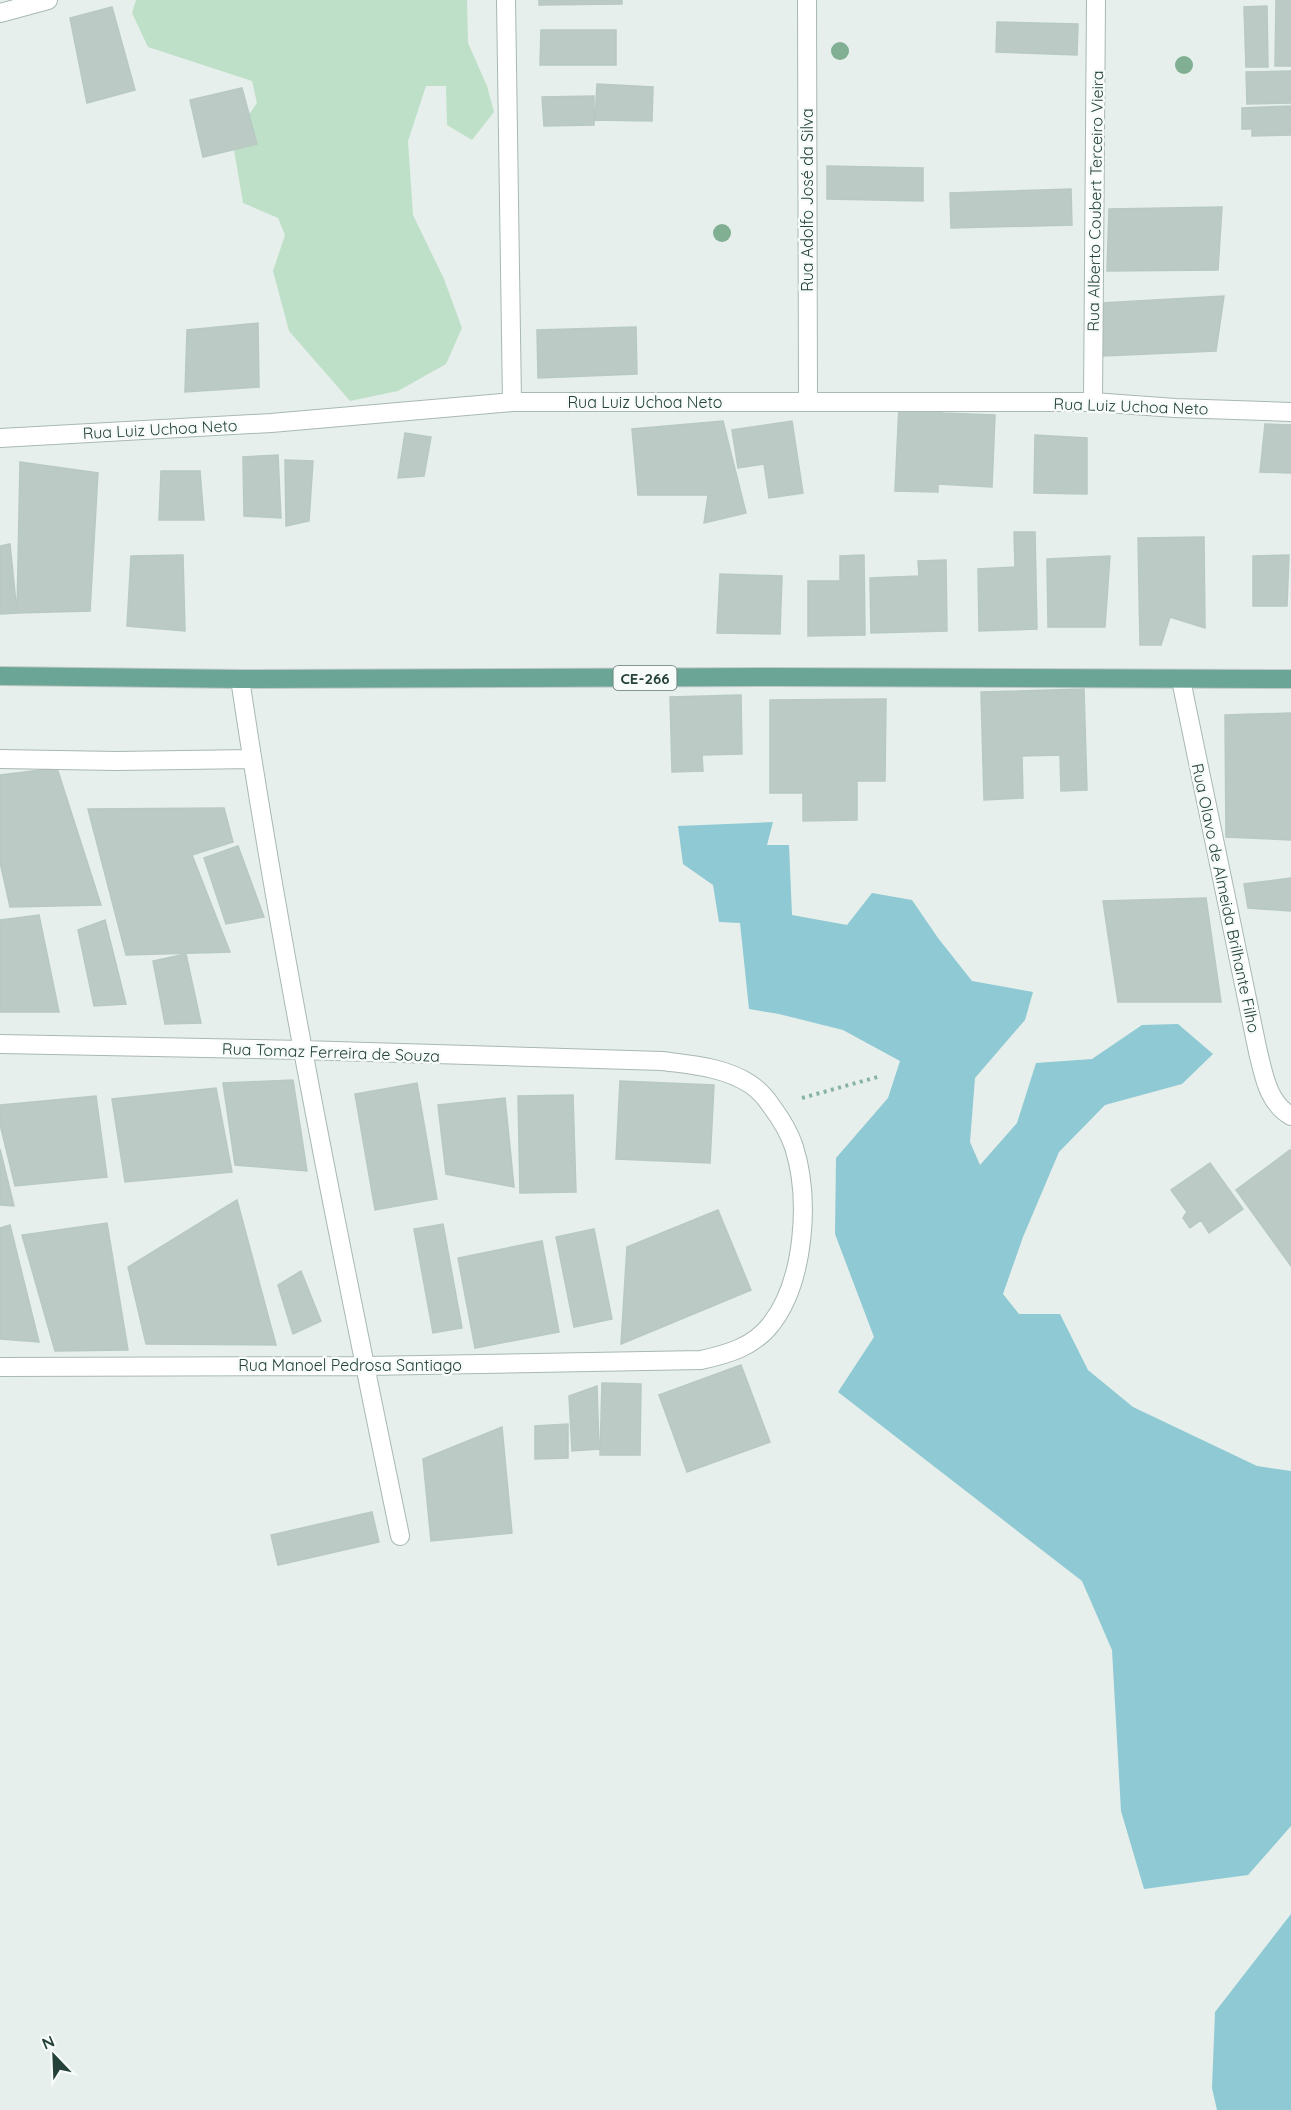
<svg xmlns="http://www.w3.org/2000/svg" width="1291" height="2110" font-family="Quicksand,sans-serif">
<rect width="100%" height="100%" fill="#e6efeb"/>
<path fill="#bfe0c8" d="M136,0h331l1,43 19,43 7,26 -22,28 -25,-15 -1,-39h-20l-18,55 5,74 31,64 18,49 -16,36 -48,27 -48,10 -61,-70 -16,-60 12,-36 -7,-17 -35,-15 -11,-65 25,-35 -5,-22 -104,-34 -16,-34z"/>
<path fill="#8ec9d4" d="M773,822l-6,23h22l3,70 55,10 25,-32 40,7 26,38 34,43 61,11 -8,28 -50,58 -5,64 10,23 37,-42 19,-60 56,-4 50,-34 36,-1 35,30 -31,30 -77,21 -46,47 -36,85 -20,57 16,20h41l28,56 45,37 124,59 34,5v355l-43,49 -104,14 -23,-78 -9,-161 -30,-69 -244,-189 36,-55 -39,-103 1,-76 52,-60 12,-37 -57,-31 -64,-16 -30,-5 -9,-86 -21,-1 -6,-37 -30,-21 -5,-38z
M1291,1914v196h-74l-5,-22 3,-76z"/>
<path fill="#bbcac4" stroke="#b8c9c2" stroke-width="1.5" d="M539,0h83v4l-83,1z
M1276,0h15v66h-16z
M1267,6l1,61h-22l-2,-60z
M112,7l23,83 -48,13 -17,-85z
M997,22l81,2 -1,31 -81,-3z
M541,30h75v35h-76z
M1291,71v32l-44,1 -1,-32z
M597,84l56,3 -1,34 -57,-1z
M242,88l15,56 -54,13 -13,-57z
M594,96v29l-50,1 -2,-29z
M1291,106v29l-39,1v-7h-10v-21z
M827,166l96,2v33l-96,-2z
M1071,189l1,36 -121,3 -1,-35z
M1222,207l-4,63 -111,1 2,-62z
M1224,296l-8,55 -113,5 -1,-53z
M258,323l1,64 -74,5 2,-62z
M636,327l1,47 -99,4 -1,-48z
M899,405l44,2 -1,6 53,2 -3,72 -54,-3v8l-43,-1z
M723,421l23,92 -42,10 4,-28h-70l-6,-66z
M792,421l11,72 -34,5 -5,-34 -26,4 -6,-38z
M1265,424l26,1v48l-31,-1z
M405,433l26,4 -7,39 -26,2z
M1035,435l52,3v56l-53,-1z
M278,455l3,63 -37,-2 -1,-59z
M285,460l28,1 -4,60 -23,5z
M20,462l78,11 -8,138 -73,2z
M161,471h39l4,49h-45z
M1014,532h21l2,97 -58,2 -1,-62 37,-2z
M1204,537l1,91 -35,-11 -9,28h-21l-2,-107z
M10,544l7,69 -17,1v-68z
M183,555l2,76 -58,-5 4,-70z
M864,555l1,80 -57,1v-55h32v-25z
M1289,555l-2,51h-34v-50z
M1110,556l-5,71h-57l-1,-68z
M946,560l1,71 -76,2 -1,-55 49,-2 -1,-15z
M720,574l62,2 -2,58 -63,-1z
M1084,689l3,101 -26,1 -1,-36 -38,1 1,42 -39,2 -3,-108z
M741,695l1,59 -40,1 1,16 -31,1 -2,-75z
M886,699l-1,82h-28v39l-54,1v-28h-33v-93z
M1291,713v127l-65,-3 -1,-122z
M57,768l44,137 -91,2 -10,-45v-87z
M224,808l9,34 -41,13 38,97 -104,3 -38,-146z
M238,846l26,71 -38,7 -22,-66z
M1291,878v33l-43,-3 -4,-24z
M1206,898l15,104h-103l-15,-101z
M39,915l20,97h-59v-92z
M105,920l21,84 -32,2 -16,-76z
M186,954l15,69 -36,1 -12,-63z
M293,1080l14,91 -72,-6 -12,-82z
M620,1081l94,4 -4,78 -94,-4z
M417,1083l20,116 -62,11 -20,-116z
M216,1088l16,84 -107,10 -13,-83z
M573,1095l3,97 -56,1 -2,-97z
M96,1096l11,81 -92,9 -15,-62v-19z
M505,1098l9,89 -68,-13 -8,-69z
M0,1149l14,57 -14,-1z
M1290,1150l1,2v114l-55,-76z
M1210,1163l33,46 -34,24 -8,-13 -11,8 -7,-10 4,-6 -16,-22z
M237,1200l39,145 -130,-1 -18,-77z
M718,1210l33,80 -130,54 6,-97z
M107,1223l21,127 -73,1 -33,-116z
M443,1224l19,104 -29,5 -19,-104z
M10,1225l29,117 -39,-3v-111z
M594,1229l18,90 -38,8 -18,-90z
M542,1241l17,91 -84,16 -17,-90z
M301,1271l20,50 -28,13 -15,-49z
M741,1365l29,77 -83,30 -28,-77z
M602,1383l39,1 -1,71h-40z
M597,1386l2,63 -27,2 -3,-55z
M568,1424v34l-33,1v-33z
M502,1427l10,106 -81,8 -8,-82z
M372,1512l7,30 -101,23 -7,-30z"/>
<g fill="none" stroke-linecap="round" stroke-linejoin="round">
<g stroke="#a8b8b2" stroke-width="20">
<path id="street" d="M506,0l6,402
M807,0l1,401
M0,13l48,-13
M1093,402l3,-402
M0,438l271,-15 241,-21h581l82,6 116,4
M240,679c43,288 101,572 160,857
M1181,680l77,372c6,24 10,51 33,64
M0,759l117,2 135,-2
M0,1044l302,6 360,11c30,4 62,6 88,23 9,6 16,14 22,23 9,12 17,25 22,40 16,51 11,132 -22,176 -18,24 -44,31 -71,37l-336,6 -365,1"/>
</g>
<g stroke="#c2cac8" stroke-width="20">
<path id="primary" d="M0,676l240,3 534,-2 517,2"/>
</g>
<path stroke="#86b3a5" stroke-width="4" stroke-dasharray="3 4.5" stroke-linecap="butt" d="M802,1098l79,-22"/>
<use href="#street" stroke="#fff" stroke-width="18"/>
<use href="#primary" stroke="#6aa596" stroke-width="18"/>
</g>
<g fill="#80af93">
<circle cx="840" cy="51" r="9"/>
<circle cx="1184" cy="65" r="9"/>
<circle cx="722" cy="233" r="9"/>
</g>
<g text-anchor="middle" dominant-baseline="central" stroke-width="5" stroke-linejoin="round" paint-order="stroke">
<rect fill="#f7fbf9" stroke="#637a73" stroke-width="1.5" x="613.5" y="666" width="63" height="24" rx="4.5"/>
<g font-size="15" font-weight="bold" fill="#24423a">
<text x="645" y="678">CE-266</text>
</g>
<g font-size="16" fill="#24423a" stroke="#f7fbf9">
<text transform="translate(807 200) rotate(-90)">Rua Adolfo José da Silva</text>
<text transform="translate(1095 201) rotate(-89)">Rua Alberto Coubert Terceiro Vieira</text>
<text x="645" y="402">Rua Luiz Uchoa Neto</text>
<text transform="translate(1131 406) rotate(2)">Rua Luiz Uchoa Neto</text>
<text transform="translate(160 429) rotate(-3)">Rua Luiz Uchoa Neto</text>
<text transform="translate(1226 898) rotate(78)">Rua Olavo de Almeida Brilhante Filho</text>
<text transform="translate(331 1052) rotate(2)">Rua Tomaz Ferreira de Souza</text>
<text x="350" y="1365">Rua Manoel Pedrosa Santiago</text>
</g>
</g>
<g transform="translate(54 2056) rotate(337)" stroke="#f7fbf9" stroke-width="4.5" paint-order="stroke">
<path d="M0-4.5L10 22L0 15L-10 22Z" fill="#24423a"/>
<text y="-9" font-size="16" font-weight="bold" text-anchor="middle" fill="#24423a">N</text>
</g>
</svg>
